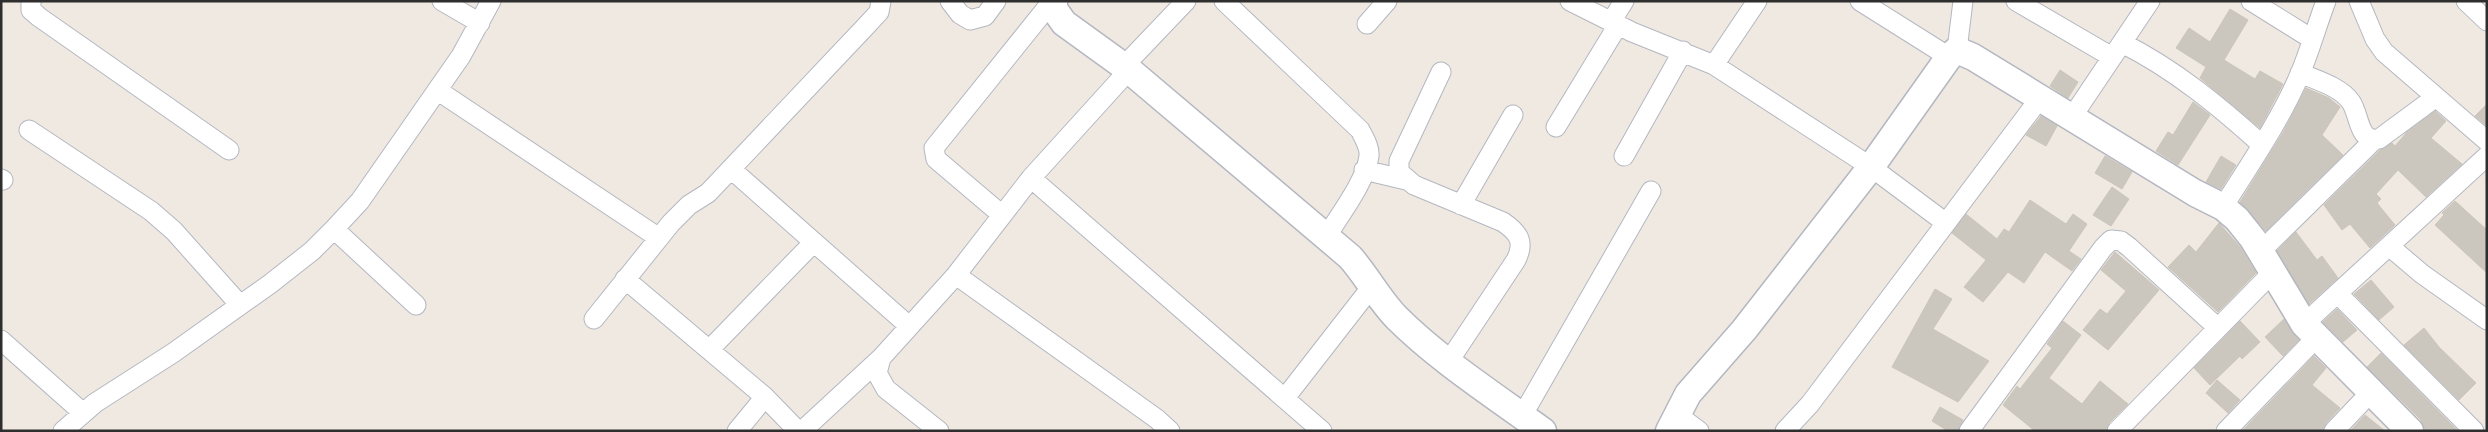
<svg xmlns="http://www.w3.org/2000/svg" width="2488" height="432" font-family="'Space Grotesk',sans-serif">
<rect width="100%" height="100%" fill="#efe9e1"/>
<path fill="#cbc7bf" stroke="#cbc5ba" d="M2230,9l18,11 -24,40 31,19 5,-8 23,13 -23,44 -60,-50 6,-11 -30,-19 13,-20 21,14z
M2060,70l18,12 -10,16 -18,-12z
M2306,88l23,10 11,9 -18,28 21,20 -77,76 -26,-29 44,-71z
M2193,102l17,13 -32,50 -22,-14 12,-19 5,3z
M2487,104v22l-12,-10z
M2435,111l11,10 -15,17 31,26 -36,33 -28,-27 -22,24 5,5 -4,4 18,22 -25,23 -20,-24 -8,6 -18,-25 56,-55 12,-7 3,3 12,-14z
M2041,116l16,10 -11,20 -20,-11z
M2105,156l27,16 -10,17 -27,-16z
M2221,156l15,9 -15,24 -15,-7z
M2112,187l17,12 -18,27 -18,-11z
M2030,200l36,24 7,-10 14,10 -18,27 12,8 -9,12 -27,-19 -21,31 -16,-11 -25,30 -19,-15 22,-27 -34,-27 14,-19 31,25 7,-10 5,3z
M2455,201l32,29v43l-52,-48 9,-10 -2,-2z
M2219,223l22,25 15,25 -38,39 -50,-45 21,-22 7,7z
M2296,232l21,28 5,-4 16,22 -29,26 -32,-53z
M2115,252l44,38 -51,60 -25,-20 17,-21 7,5 19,-23 -25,-21z
M2371,280l23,27 -15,13 -25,-26z
M1935,289l17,10 -19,30 56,32 -31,41 -66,-35z
M2337,309l20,21 -14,12 -20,-20z
M2284,319l15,21 -16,16 -18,-19z
M2063,321l18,14 -32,43 33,26 18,-23 28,23 -19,19 -3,8h-71l-32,-26 14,-19 3,3 32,-41 -5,-4z
M2240,321l20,21 -18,17 -2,-3 -30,29 -16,-17z
M2424,328l15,19 37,36 -17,17 -55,-55z
M2381,353l77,78h-33l-4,-11 -54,-53z
M2314,356l12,12 -14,17 28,23 -14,15 -3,8h-81z
M2217,380l23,20 -12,13 -22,-20z
M1940,407l23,13 -5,11h-10l-16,-10z
M2365,415l20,16h-35z"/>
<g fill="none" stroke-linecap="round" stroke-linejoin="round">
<g stroke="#b4b7c1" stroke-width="21">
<path id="street" d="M31,1v9l8,7 190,133
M442,1l38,22
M950,1l10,13 10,6 15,-4 11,-15
M1224,1l136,129c4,8 10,17 9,26 -3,25 -29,58 -42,80
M1570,1l62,31 82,33 157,102 75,56
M1860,1l89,56
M2016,1l96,56
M2251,1l61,38
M2359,1l16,38 9,13 103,89
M2466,1l21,20
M1611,22l13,-21
M1367,24l20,-23
M2122,43c52,26 97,63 140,102
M1957,50l6,-49
M1714,65l43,-64
M1124,66l62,-65
M1441,72l-42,89v11l15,13 89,37c16,11 22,20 13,38l-67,101
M2300,73c16,7 41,14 51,29 9,13 7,41 28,37l57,-42
M437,90l222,148
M2072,117l78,-116
M1556,127l62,-102
M29,130l122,81 23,20 66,74
M1624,156l59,-105
M731,169l178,157
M1364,170l42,10
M1031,178l291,253
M1,179l2,1
M1461,205l52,-90
M2223,207c27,-43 57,-86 77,-133 10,-24 17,-49 26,-73
M1002,215l-66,-56 -2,-11 115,-143
M334,229l82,76
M2389,246l33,28 65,46
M2261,251l113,-111
M956,275l201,144 13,12
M625,279l140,118 33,34
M2338,294l136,137
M594,319l77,-96 18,-18 19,-12 159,-168 12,-13 2,-11
M2304,324l183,-168
M1,340l81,72
M709,350l105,-108
M1285,398l88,-113
M1676,414l23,17
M1522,416l129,-225
M63,431l32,-28 78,-50 97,-69 42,-33 22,-22 26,-28 101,-145 30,-55
M737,431l28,-34
M802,431l79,-73
M939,431l-53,-42 -9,-16 4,-15 75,-83 75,-97 98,-108
M1785,431l25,-27 230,-306
M1969,431l134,-183 8,-8 10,1 8,6 89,81
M2117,431l156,-159
M2226,431l91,-94
M2334,431l38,-40"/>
</g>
<g stroke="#b4b7c1" stroke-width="29">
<path id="secondary" d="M1054,1v8l10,14 65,47 221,187c17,19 29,43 47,61 41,41 98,78 146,113
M1669,431l19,-37 56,-64 127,-163 78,-110 8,-7 16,7 222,136 28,14 14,12 16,20 51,85 106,107"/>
</g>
<use href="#street" stroke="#fff" stroke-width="19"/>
<use href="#secondary" stroke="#fff" stroke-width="26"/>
</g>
<rect width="2488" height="432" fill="none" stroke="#2e2e2e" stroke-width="5"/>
</svg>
